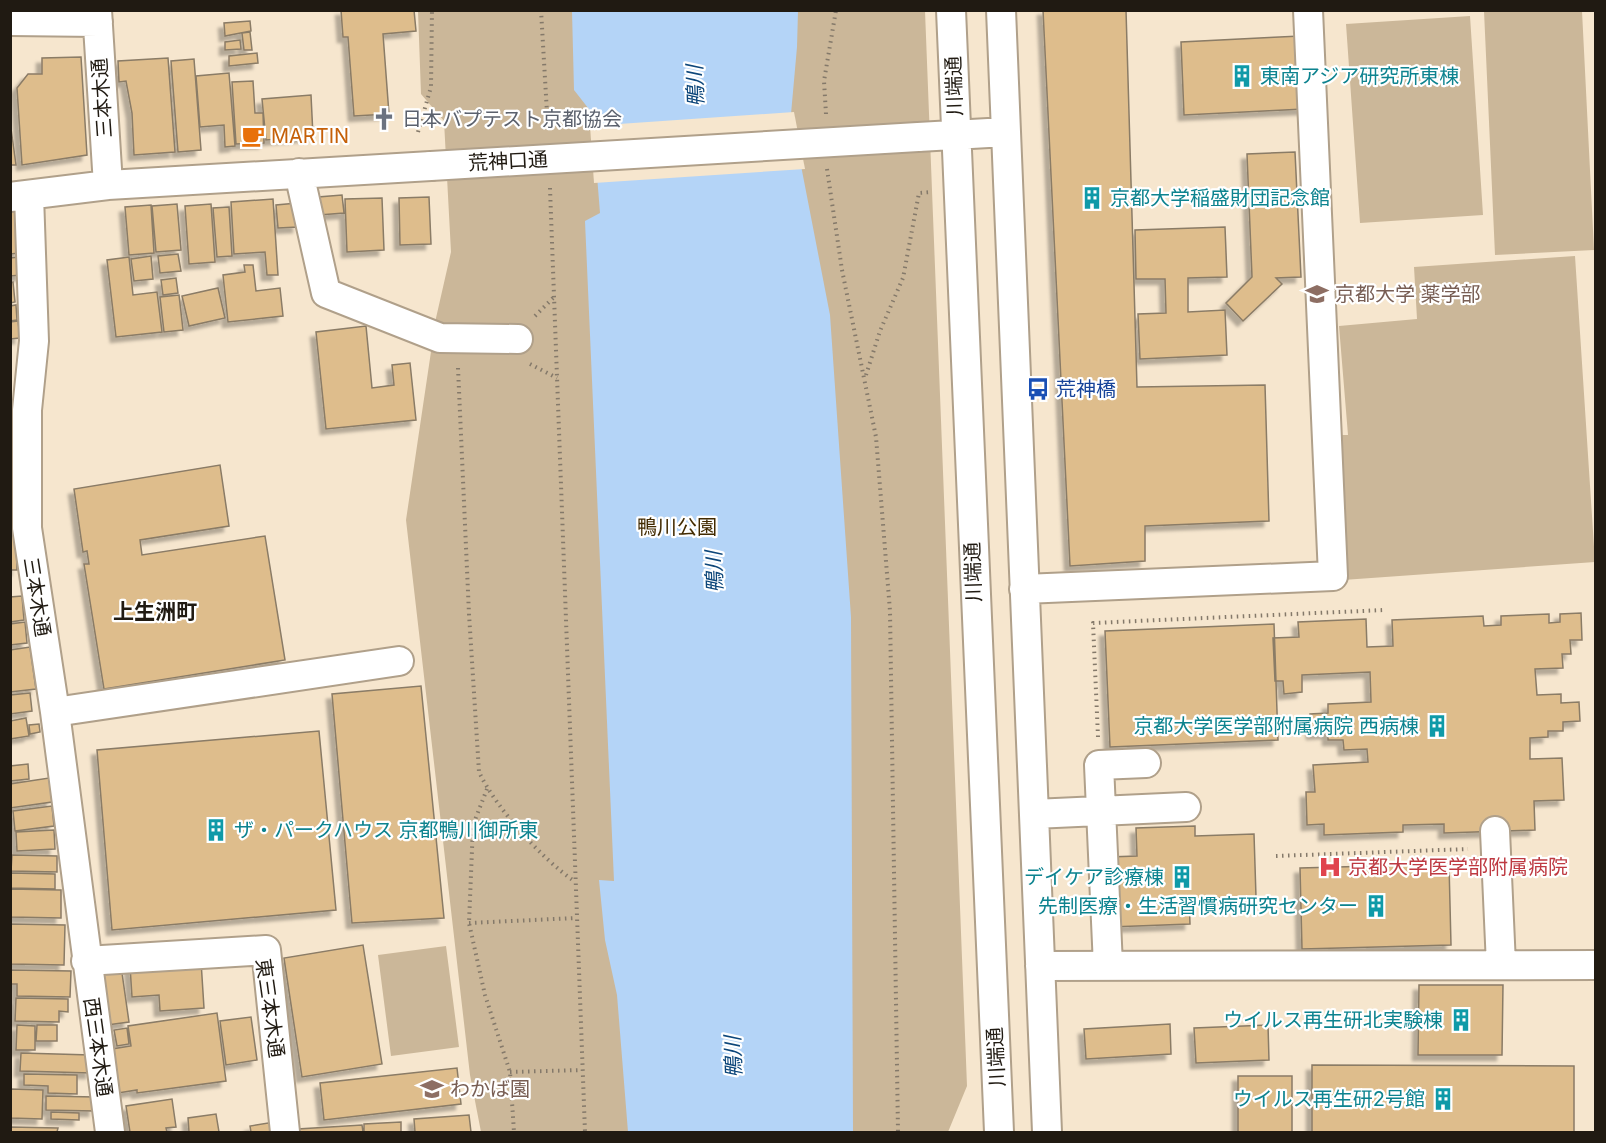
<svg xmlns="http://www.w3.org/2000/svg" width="1606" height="1143" font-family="Inter,'Noto Sans JP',sans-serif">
<defs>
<filter id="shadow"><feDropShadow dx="-5.5" dy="5.5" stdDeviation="1.5" flood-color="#0004"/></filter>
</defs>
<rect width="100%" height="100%" fill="#f6e6ce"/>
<path fill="#cbb799" d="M418,11h507l42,1075 -19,46h-467l-11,-57 -64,-555 30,-202 15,-66 -7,-131 -23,-27z
M1484,11h98l12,239 -99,5z
M1470,16l13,199 -123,8 -14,-199z
M1575,256l20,306 -252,18 -11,-145h16l-9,-109 78,-7 -3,-52z
M446,946l13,101 -68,9 -13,-101z"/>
<path fill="#b4d4f7" d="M572,11h226l-1,36 -6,67 39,201 21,302 2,515h-225l-11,-137 -12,-55 -6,-60 15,1 -29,-660 15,-8 -8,-100 -18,-23z"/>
<path fill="#f6e6ce" d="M794,112l11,57 -211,14 -4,-57z"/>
<path fill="#debd8c" stroke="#8a7b66" stroke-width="1.5" filter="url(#shadow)" d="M341,10h73l2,21 -33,3 6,80 -35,2 -6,-79h-5z
M1043,10h83l11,377 128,-2 4,136 -124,5v35l-75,5z
M250,21l1,10 -26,5 -1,-13z
M250,32l2,18h-8l-2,-17z
M1300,36l4,73 -120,6 -3,-73z
M240,40l1,9 -16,1v-8z
M257,53l1,10 -29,3v-10z
M81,57l6,98 -65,10 -5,-77 11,-14h14v-16z
M168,58l7,94 -41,3 -2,-42 -6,-32 -7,1 -1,-21z
M194,59l7,91 -23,2 -7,-91z
M229,73l6,73 -10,1 -1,-22 -24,2 -4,-51z
M253,81l2,32h8l1,30 -28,1 -4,-62z
M311,95l2,41 -47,4 -4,-41z
M10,121l6,44h-6z
M1295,152l6,125 -25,1 6,6 -39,37 -17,-18 26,-26 -5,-123z
M342,195l2,18 -25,2 -1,-18z
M429,197l2,47 -31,1 -1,-47z
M382,198l2,52 -37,2 -2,-53z
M273,199l5,76h-11l-2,-23 -31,2 -3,-52z
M297,203l1,24 -20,1 -2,-23z
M177,204l4,46 -25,2 -4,-46z
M211,204l4,58 -26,2 -4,-58z
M151,205l3,48 -25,2 -4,-48z
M229,207l3,49 -15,1 -4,-49z
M10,212h7l3,41 -10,1z
M1225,227l2,50 -39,1v34l37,-2 2,45 -87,4 -2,-45 28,-1 -1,-34h-29l-1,-49z
M178,254l3,17 -21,2 -2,-17z
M151,256l2,23 -19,2 -3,-22z
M19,257l3,18 -12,1v-18z
M129,257l4,38 24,-3 5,40 -46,5 -9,-77z
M244,265h9l3,26 24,-3 3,28 -55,6 -5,-47 22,-3z
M176,278l2,15 -15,2 -2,-15z
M13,282l2,20 -5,1v-20z
M218,288l7,30 -36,8 -7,-30z
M179,295l4,35 -19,2 -4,-35z
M16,305l1,15 -7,1v-15z
M18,321l2,17 -10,1v-17z
M366,326l6,62 22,-3 -2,-20 18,-2 6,57 -90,9 -10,-97z
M220,465l9,61 -89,14 2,15 123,-19 20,124 -181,29 -20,-125h5l-2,-13 -4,1 -9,-63z
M16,535l1,35h-7v-34z
M22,596l2,24 -14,2v-25z
M1581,613l1,27h-12l1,14h-9l1,14 -28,1 2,26 24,-1v9l18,-1 1,19 -17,1v9h-15v6l-18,1v21l32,-1 2,42 -30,1 1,29 -91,3v-9l-41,1v7l-79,3v-11l-17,1 -1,-33h9l-2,-27 55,-3 -1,-13 -23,1 -1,-10h-15v-7l-16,1 -2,-20 18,-1v-9l43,-2 -1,-30 -68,3v17l-18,2 -1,-13h-8l-2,-43 26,-1 -1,-15 68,-3 1,28 26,-1 -1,-26 91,-4 1,10 17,-1v-9l48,-2v9l11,-1v-8z
M25,622l2,21 -17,2v-21z
M1274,624l4,116 -168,7 -5,-116z
M30,647l6,42 -26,3v-42z
M421,686l23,232 -92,5 -20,-229z
M30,693l2,18 -22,3v-19z
M26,718l3,18 -19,3v-18z
M39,724l1,8 -10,2 -1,-9z
M319,731l17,179 -224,20 -15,-180z
M28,764l1,15 -19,2v-15z
M49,778l3,24 -42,6v-24z
M52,806l2,20 -39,5 -2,-20z
M1195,826v10l59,-2 2,63 -67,2 1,25 -80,3 -2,-70 29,-1 -1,-28z
M54,830l1,19 -38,2 -1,-19z
M12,855l45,1v16l-46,-1z
M1449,864l2,81 -149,4 -2,-81z
M10,873l45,1v15l-45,-1z
M10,889l51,1v28l-51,-1z
M10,924l55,1 -1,40 -54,-1z
M363,945l19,119 -80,13 -18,-119z
M201,961l3,47 -44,3 -1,-16 -27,2 -2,-31z
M121,966l8,56 -22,3 -8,-56z
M10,970l61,1 -1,26 -53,-1v-12h-7z
M1419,985h84l-1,70h-84z
M16,998l52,1v13l-9,-1v11l-44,-1z
M217,1013l9,68 -89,12v-3l-19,3 -6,-44 19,-3 -3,-20z
M251,1017l6,43 -31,5 -6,-44z
M1170,1024l1,30 -85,5 -2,-30z
M17,1025l18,1v24h-19z
M37,1025h20v16h-21z
M1268,1025l1,35 -73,3 -2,-35z
M127,1028l2,16 -12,2 -3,-16z
M21,1053l70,2v18l-71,-2z
M1312,1065l262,1v66h-262z
M457,1068l4,36 -137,16 -4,-37z
M24,1074l53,1v19l-29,-1v-7l-24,-1z
M1238,1076h54v56h-54z
M10,1089l33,1 -1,29 -32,-1z
M46,1096l49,1 -1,14 -48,-1z
M172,1099l4,28 -10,1 1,4h-37l-4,-26z
M51,1112l28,1v7l-28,-1z
M216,1114l3,18h-30l-1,-14z
M469,1115l2,17h-56l-1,-13z
M274,1122l1,10h-24l-1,-6z
M401,1122v10h-37v-8z
M362,1125l1,7h-64l-1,-3z
M10,1127l48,1 -1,4h-47z"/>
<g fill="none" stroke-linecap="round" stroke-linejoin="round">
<g stroke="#b0a08a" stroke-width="32">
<path id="minor" d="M97,10l11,175
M951,10l48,1122
M1001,10l46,1122
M10,21l88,1
M918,137l88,-5
M299,173l27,120 114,45 78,1
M29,195l5,146 -7,69v118l28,184 55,420
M10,197l98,-12 323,-19
M1024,589l309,-13 -25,-566
M55,712l344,-51
M1034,814l152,-7
M1495,831l6,134
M86,961l180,-11 19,182
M1040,966l556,-1
M1108,966l-9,-201 47,-2"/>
</g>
<path stroke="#84796a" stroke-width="4" stroke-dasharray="1.5 4.5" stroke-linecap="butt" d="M541,10l7,120
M826,114l-2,-33 12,-71
M418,132l13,-45 1,-77
M827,169l15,101 34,167 14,174 8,521
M550,188l35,944
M535,316l18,-18
M530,364l27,14
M458,368l11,246 10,158c17,36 62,86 95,109
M866,375l14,-44 23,-53 16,-85 12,-1
M1098,737l-5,-114 291,-13
M487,789l-14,36 -4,98 16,72 25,77 4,60
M1276,856l192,-7
M469,923l107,-5
M510,1072l72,-2"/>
<use href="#minor" stroke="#fff" stroke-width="28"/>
<g stroke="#b0a08a" stroke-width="32" stroke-linecap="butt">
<path id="minor-bridge" d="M431,166l487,-29"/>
</g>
<use href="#minor-bridge" stroke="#fff" stroke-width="28"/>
</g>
<defs>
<g id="building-bare" transform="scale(1.8)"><path d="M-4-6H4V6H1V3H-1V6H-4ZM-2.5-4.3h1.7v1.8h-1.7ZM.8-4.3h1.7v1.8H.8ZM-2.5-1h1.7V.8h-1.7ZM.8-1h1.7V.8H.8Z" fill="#0f9aa8" stroke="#fff" stroke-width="2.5" paint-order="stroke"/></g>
<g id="church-bare" transform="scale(1.8)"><path d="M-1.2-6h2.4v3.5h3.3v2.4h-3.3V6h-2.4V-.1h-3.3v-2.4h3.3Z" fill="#6b7280" stroke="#fff" stroke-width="2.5" paint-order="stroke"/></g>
<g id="cafe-bare" transform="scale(1.8)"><path d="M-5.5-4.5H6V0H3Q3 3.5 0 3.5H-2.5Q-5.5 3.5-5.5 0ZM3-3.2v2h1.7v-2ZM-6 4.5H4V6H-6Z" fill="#e8710a" stroke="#fff" stroke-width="2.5" paint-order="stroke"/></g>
<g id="university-bare" transform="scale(1.8)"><path d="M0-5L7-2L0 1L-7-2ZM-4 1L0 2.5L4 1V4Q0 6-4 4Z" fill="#8d6e63" stroke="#fff" stroke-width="2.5" paint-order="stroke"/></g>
<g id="bus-bare" transform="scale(1.8)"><path d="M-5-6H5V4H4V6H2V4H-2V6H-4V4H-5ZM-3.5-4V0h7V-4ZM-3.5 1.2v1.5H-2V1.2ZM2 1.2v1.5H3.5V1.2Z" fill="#1a4fb4" stroke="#fff" stroke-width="2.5" paint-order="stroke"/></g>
<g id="hospital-bare" transform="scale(1.8)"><path d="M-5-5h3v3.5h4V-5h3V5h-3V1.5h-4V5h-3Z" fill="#e0444e" stroke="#fff" stroke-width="2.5" paint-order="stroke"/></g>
<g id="school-bare" transform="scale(1.8)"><path d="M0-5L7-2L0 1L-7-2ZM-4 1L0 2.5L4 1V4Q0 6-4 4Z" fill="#8d6e63" stroke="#fff" stroke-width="2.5" paint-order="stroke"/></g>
</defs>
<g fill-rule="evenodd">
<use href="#building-bare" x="1242" y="76"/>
<use href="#church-bare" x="384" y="119"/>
<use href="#cafe-bare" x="253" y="136"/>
<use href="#building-bare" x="1092" y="198"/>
<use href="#university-bare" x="1317" y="294"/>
<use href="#bus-bare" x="1038" y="389"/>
<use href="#building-bare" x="1437" y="726"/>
<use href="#building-bare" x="216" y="830"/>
<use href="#hospital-bare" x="1330" y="867"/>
<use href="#building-bare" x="1182" y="877"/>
<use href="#building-bare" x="1376" y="906"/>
<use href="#building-bare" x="1461" y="1020"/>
<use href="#school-bare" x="432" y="1089"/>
<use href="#building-bare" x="1443" y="1099"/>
</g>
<g text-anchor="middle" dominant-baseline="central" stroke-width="4.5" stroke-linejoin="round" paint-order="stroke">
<g font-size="20" fill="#0d838f" stroke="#fff" text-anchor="end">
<text x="1260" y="76" text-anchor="start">東南アジア研究所東棟</text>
<text x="1110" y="198" text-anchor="start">京都大学稲盛財団記念館</text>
<text x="1419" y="726">京都大学医学部附属病院 西病棟</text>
<text x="234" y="830" text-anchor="start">ザ・パークハウス 京都鴨川御所東</text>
<text x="1164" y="877">デイケア診療棟</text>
<text x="1358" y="906">先制医療・生活習慣病研究センター</text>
<text x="1443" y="1020">ウイルス再生研北実験棟</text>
<text x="1425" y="1099">ウイルス再生研2号館</text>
</g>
<g font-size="20" fill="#201a12" stroke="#fff">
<text transform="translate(954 86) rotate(-92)">川端通</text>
<text transform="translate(102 98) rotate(-94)">三本木通</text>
<text transform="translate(508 161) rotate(-3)">荒神口通</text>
<text transform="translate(973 572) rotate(-92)">川端通</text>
<text transform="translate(37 597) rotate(81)">三本木通</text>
<text transform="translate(270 1008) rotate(82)">東三本木通</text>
<text transform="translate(98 1047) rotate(82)">西三本木通</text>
<text transform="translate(996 1057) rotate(-93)">川端通</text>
</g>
<g font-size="20" fill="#5b616d" stroke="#fff" text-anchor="start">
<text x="402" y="119">日本バプテスト京都協会</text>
</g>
<g font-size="20" fill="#c56008" stroke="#fff" text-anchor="start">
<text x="271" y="136">MARTIN</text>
</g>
<g font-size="20" fill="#785e54" stroke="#fff" text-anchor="start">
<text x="1335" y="294">京都大学 薬学部</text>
<text x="450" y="1089">わかば園</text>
</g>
<g font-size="20" fill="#164399" stroke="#fff" text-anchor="start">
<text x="1056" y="389">荒神橋</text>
</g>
<g font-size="20" fill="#422b02" stroke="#fff">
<text x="677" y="527">鴨川公園</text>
</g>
<g font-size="20" fill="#be3a42" stroke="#fff" text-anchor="start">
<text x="1348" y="867">京都大学医学部附属病院</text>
</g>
<g font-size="21" font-style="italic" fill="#0c467a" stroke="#fff">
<text transform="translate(695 86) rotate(-92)">鴨川</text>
<text transform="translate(714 572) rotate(-92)">鴨川</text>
<text transform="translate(733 1057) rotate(-92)">鴨川</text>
</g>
<g font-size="21" font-weight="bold" fill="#201a12" stroke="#fff">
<text x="155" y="611">上生洲町</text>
</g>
</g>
<rect width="1606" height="1143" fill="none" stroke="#201a12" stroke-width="24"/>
</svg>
